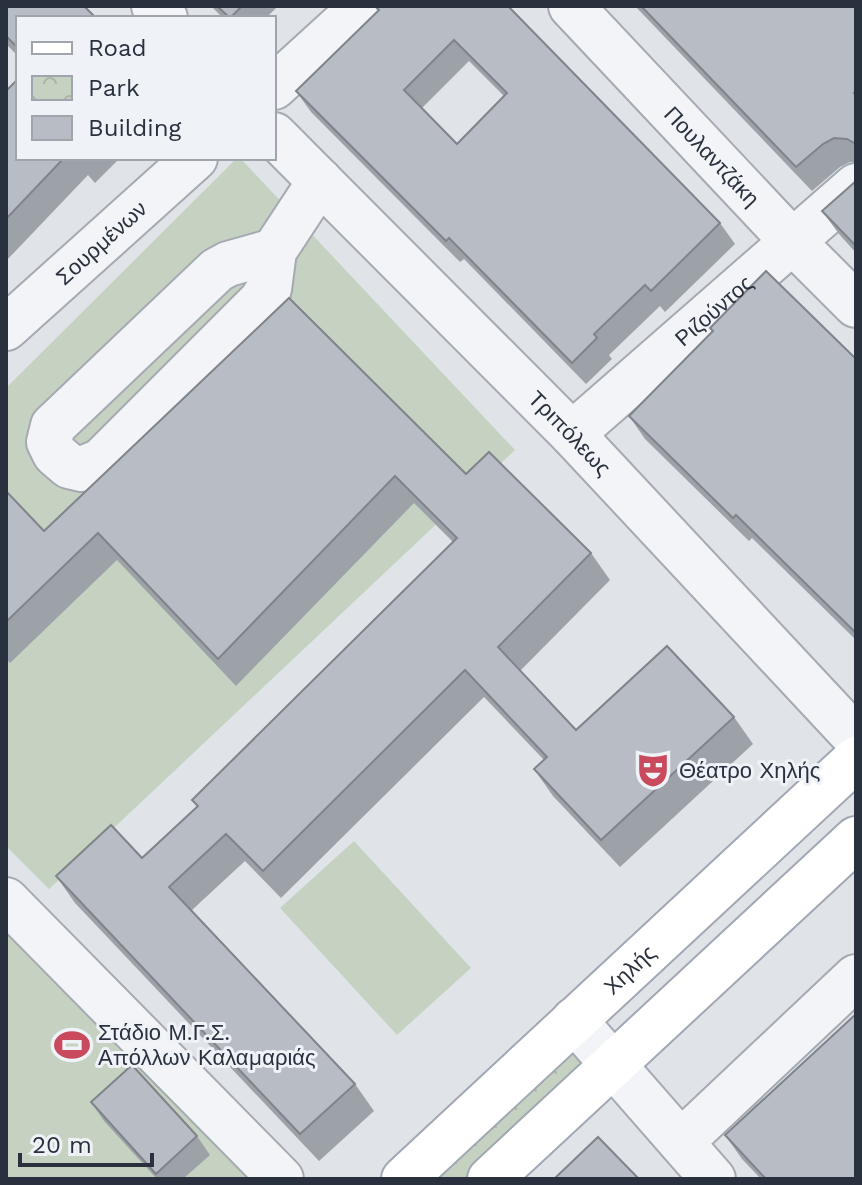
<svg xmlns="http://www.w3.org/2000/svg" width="862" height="1185" font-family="'Work Sans',sans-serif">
<defs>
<pattern id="park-crowns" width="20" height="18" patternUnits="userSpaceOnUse" patternTransform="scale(2)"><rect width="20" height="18" fill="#c6d2c1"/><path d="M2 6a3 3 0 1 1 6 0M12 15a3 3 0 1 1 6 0" fill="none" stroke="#aab5a7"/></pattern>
</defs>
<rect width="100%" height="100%" fill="#e0e3e8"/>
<path fill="url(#park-crowns)" d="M574,1024l36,40 -125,115h-80z"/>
<path fill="#c6d2c1" d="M237,158h3l275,292 -466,439 -43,-43v-458z
M354,841l117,127 -74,67 -117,-127z
M6,910l262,269h-262z"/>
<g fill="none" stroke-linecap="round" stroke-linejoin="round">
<g stroke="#a5aab2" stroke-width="48">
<g id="minor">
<path d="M154,6l11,12"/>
<path id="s1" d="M571,6l221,235 64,64"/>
<path d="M274,87l89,-81"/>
<path id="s2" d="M274,135l298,299 284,304"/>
<path d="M274,251l-5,38 -8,12 -160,160 -19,8 -13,-3 -14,-12 -6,-12 4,-16 164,-156 11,-6 46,-13 46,-70"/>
<path id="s3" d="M6,328l189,-170"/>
<path id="s4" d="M572,434l284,-248"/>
<path d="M6,900l275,279"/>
<path d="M574,1020l139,159"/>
<path d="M681,1142l175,-165"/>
</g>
</g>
<g stroke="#a0a8b4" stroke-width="48">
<g id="major">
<path id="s5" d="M404,1179l452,-420"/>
<path d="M490,1179l366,-340"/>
</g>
</g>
<use href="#minor" stroke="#f3f4f7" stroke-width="44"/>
<use href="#major" stroke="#fff" stroke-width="44"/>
</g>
<path fill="#9da2a9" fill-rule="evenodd" d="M6,6l12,12v38l-12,-12z
M211,6h67l-12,12h-43z
M374,6h134l212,217 15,21 -70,68 -5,-6 -51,49 3,4 -26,25 -122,-125 -4,3 -149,-150 -15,-21 82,-80zM469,61l35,35 -47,48 -35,-36z
M635,6h221v156h-6l-10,5 -28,24z
M6,91l12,67h102l-25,25 -7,-8 -82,86z
M856,181v72l-17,-19 -17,-23z
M289,298l177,176 125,79 19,27 -90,91 56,59 158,-13 19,27 -133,123 -67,-71 -19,-27 10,-9 -60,-63 -203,201 -36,-37 -53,49 163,174 19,27 -55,50 -244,-258 -19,-27 86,-18 55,-51 -5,-7 261,-258 -39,-39 -178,183 -119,-126 -107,103 -4,-4v-168l38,40z
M710,328l146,31v281l-104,-102 -3,3 -104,-102 -16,-23 83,-84z
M91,1102l106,34 13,19 -27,24h-26l-53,-58z
M725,1135l131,44h-95l-19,-20z"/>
<path fill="#b7bcc5" stroke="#80848a" stroke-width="2" fill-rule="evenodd" d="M6,6h78l12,12h-78v30l-12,-12z
M217,6h25l-12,12z
M375,6h133l212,217 -69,68 -6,-6 -51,49 3,4 -25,25 -123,-125 -3,3 -150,-150 83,-81zM454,40l53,53 -50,51 -53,-54z
M641,6h215v85l-2,2 2,3v48l-9,-5 -13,-1 -11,6 -27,23z
M18,79v79h46l-58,61v-128z
M856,181v65l-34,-35z
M766,271l90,88v270l-2,2 -118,-116 -3,3 -104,-102 84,-85 -3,-3z
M289,298l177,176 23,-22 102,101 -93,94 78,83 91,-84 67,71 -133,123 -67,-71 13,-12 -82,-87 -202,201 -37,-37 -57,53 186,197 -55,50 -244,-258 55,-51 31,33 56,-52 -6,-6 265,-262 -62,-62 -177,183 -120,-126 -92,89v-131l38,40z
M856,1014v165h-90l-41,-44z
M132,1065l65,71 -41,38 -65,-72z
M598,1137l41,42h-85z"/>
<defs>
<g id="theatre-bare" transform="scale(2.76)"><path d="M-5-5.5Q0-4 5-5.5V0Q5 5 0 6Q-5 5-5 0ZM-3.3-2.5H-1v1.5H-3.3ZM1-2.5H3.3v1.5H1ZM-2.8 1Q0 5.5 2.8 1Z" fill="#c94a5c" stroke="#eff2f6" stroke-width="2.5" paint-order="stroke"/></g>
<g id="stadium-bare" transform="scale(2.76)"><path d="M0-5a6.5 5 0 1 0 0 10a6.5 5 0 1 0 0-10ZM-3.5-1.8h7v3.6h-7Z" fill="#c94a5c" stroke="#eff2f6" stroke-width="2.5" paint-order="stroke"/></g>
</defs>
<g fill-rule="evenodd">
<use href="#theatre-bare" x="653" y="770"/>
<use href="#stadium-bare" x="72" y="1045"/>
</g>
<g text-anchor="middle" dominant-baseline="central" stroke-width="6" stroke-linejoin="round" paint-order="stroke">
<g font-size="22" fill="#29313f" stroke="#eff2f6">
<text stroke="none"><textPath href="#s1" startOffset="206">Πουλαντζάκη</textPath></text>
<text stroke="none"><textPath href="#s3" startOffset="128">Σουρμένων</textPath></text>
<text stroke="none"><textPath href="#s4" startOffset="188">Ριζούντος</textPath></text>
<text stroke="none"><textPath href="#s2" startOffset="420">Τριπόλεως</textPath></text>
<text stroke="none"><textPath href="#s5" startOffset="308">Χηλής</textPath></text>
</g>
<g font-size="22" fill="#29313f" stroke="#eff2f6" text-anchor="start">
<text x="679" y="770">Θέατρο Χηλής</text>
<text x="98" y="1032">Στάδιο Μ.Γ.Σ.<tspan x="98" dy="25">Απόλλων Καλαμαριάς</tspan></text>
</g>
</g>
<rect width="862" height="1185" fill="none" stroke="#29313f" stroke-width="16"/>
<rect x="16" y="16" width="260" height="144" fill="#eff2f6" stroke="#a0a5ad" stroke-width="2"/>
<rect x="32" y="42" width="40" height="12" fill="#ffffff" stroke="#a0a5ad" stroke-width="2"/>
<text x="88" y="56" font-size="24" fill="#29313f">Road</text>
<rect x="32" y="76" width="40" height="24" fill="url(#park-crowns)" stroke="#a0a5ad" stroke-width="2"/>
<text x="88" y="96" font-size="24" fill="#29313f">Park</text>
<rect x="32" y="116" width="40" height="24" fill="#b7bcc5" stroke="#a0a5ad" stroke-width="2"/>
<text x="88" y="136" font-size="24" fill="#29313f">Building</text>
<path d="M20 1153v12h132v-12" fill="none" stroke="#29313f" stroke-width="4"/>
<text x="32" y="1153" font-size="24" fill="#29313f" stroke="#eff2f6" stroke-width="6" paint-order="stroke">20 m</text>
</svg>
